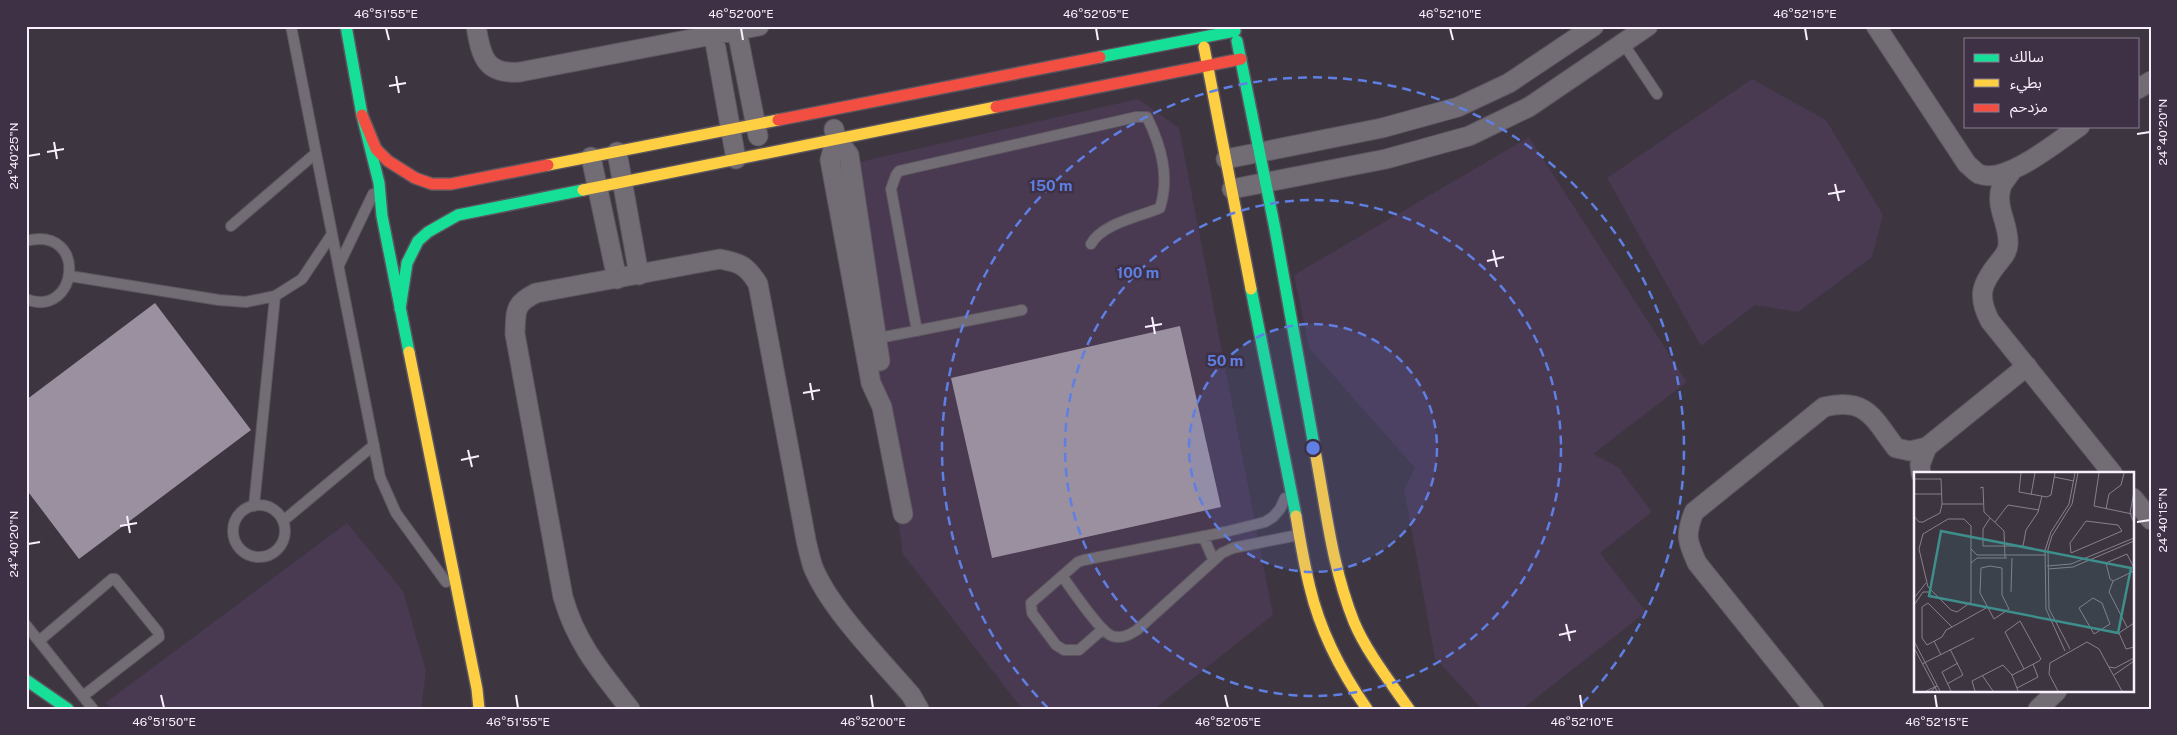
<svg xmlns="http://www.w3.org/2000/svg" width="2177" height="735" font-family="'Public Sans','Noto Sans Arabic',sans-serif">
<rect width="100%" height="100%" fill="#3d3641"/>
<path fill="#493951" d="M1752,79l74,41 57,95 -11,42 -74,55 -43,-7 -54,41 -94,-168z
M1138,99l41,29 94,487 -119,94h-132l-119,-155 -57,-389z
M1529,137l158,245 -94,72 25,13 34,45 -52,41 46,59 -124,97h-40l-47,-51 -31,-169 11,-21 -106,-120 -15,-73z
M347,523l56,68 23,80 -5,38h-308l-8,-6z"/>
<path fill="#9a909f" d="M155,303l96,127 -172,129 -53,-70v-89z
M1180,326l41,181 -229,51 -41,-180z"/>
<g fill="none" stroke-linecap="round" stroke-linejoin="round">
<g stroke="#5b555f" stroke-width="12">
<path id="lane" d="M291,26l89,451 16,36 50,69
M1623,43l34,51
M231,226l85,-73
M26,241c63,-16 52,79 0,58
M339,265l34,-71
M70,276l149,24 27,2 29,-6 27,-17 30,-45
M917,331l-26,-142 5,-14 3,-4 237,-54h11c14,29 23,59 13,91 -22,9 -58,16 -69,36
M874,339l148,-29
M233 531a26 26 0 1 1 52 0a26 26 0 1 1-52 0Z
M254,506l21,-210
M283,521l91,-76
M1203,536l10,23
M1062,576c9,12 38,56 50,60 10,3 17,-1 25,-6l85,-77 11,-5 65,-13
M26,625l67,84
M1103,629l-24,21h-15l-8,-5 -24,-32 -1,-10 47,-41 6,-2 141,-28 40,-10 8,-5 7,-8 5,-11
M39,641l73,-62h3l43,53 1,5 -76,59"/>
</g>
<g stroke="#5b555f" stroke-width="21">
<path id="street" d="M476,26c5,30 9,49 44,46l239,-46
M712,26l24,133
M736,26l22,110
M1876,26l91,138c4,3 8,8 12,10 27,11 80,-34 101,-48
M2138,89l13,-8
M834,129l2,9 -6,22 41,223 11,24 21,107
M836,138l13,17 31,206
M617,152l22,123
M591,157l26,122
M1226,159l156,-31 76,-21 51,-24 85,-57
M2011,172c-3,5 -9,11 -10,16 -6,20 9,38 7,57 0,6 -5,12 -9,17 -18,22 -22,34 -9,59l123,153
M1232,189l154,-30 83,-23 60,-29 119,-81
M1921,474l-1,-9 7,-18
M2133,498l18,22
M630,709c-29,-37 -54,-66 -67,-112l-48,-263c1,-24 -1,-30 21,-41l184,-34c21,4 27,7 38,25l48,256c2,9 4,18 7,27 17,42 68,93 98,128l8,14
M1814,709l-117,-146c-10,-22 -12,-28 -3,-51l130,-105c43,-10 49,11 72,41l14,3 17,-4 100,-81
M2038,709l19,-18"/>
</g>
<g stroke="#5b555f" stroke-width="14">
<path id="fast" d="M346,26l16,89 17,68 3,33 27,136
M1237,41l38,188 40,222
M1100,57l135,-26
M1251,289l45,227
M400,309l7,-46 11,-22 10,-9 30,-17 125,-25
M26,680l42,29"/>
</g>
<g stroke="#5b555f" stroke-width="14">
<path id="slow" d="M1204,47l47,242
M548,165l230,-45
M583,190l413,-83
M409,352l68,337 2,20
M1315,451c11,58 17,116 39,171 12,29 37,61 55,87
M1296,516c4,24 8,48 14,72 10,42 32,85 57,121"/>
</g>
<g stroke="#5b555f" stroke-width="14">
<path id="jam" d="M996,107l245,-48
M362,115l14,34 12,12 27,17 17,6h19l97,-19
M778,120l322,-63"/>
</g>
<use href="#lane" stroke="#726c75" stroke-width="10"/>
<use href="#street" stroke="#726c75" stroke-width="19"/>
<use href="#fast" stroke="#16e098" stroke-width="11"/>
<use href="#slow" stroke="#ffcf43" stroke-width="11"/>
<use href="#jam" stroke="#f24e42" stroke-width="11"/>
</g>
<path fill="none" stroke="#f9f0fd" stroke-width="2" d="M386,28l3,12M741,28l2,12M1096,28l2,12M1450,28l3,12M1805,28l2,12M396,76l3,17M389,86l17,-3M2137,134l13,-2M54,142l3,17M47,152l17,-3M28,156l12,-2M1835,184l4,17M1828,194l17,-3M1493,250l4,17M1487,261l17,-4M1152,317l3,17M1145,327l17,-3M810,383l3,17M803,393l17,-3M468,450l4,17M461,460l18,-4M127,516l3,17M2137,522l13,-2M120,526l17,-3M28,544l12,-2M1566,624l4,17M1559,635l17,-4M161,695l3,13M516,695l2,13M871,695l2,13M1225,695l3,13M1580,695l2,13M1935,695l2,13"/>
<circle cx="1313" cy="448" r="124" fill="#5f7fe3" fill-opacity=".12"/>
<g fill="none" stroke="#5f7fe3" stroke-width="2.5" stroke-dasharray="9 6">
<circle cx="1313" cy="448" r="124"/>
<circle cx="1313" cy="448" r="248"/>
<path d="M1048 708A371 371 0 1 1 1578 708"/>
</g>
<g transform="translate(1914 472)">
<rect width="220" height="220" fill="#3d3641"/>
<path fill="none" stroke="#88808c" stroke-width="1" d="M107,1l-2,19 28,5 4,-2 4,-22M185,1l-5,33 38,8M140,5l20,4M0,7h27l1,25 -2,9 -17,9h-4l-5,-6M66,16l3,-1 1,25 20,19 1,27M220,20l-4,21 4,10M0,22h27M117,23l4,-22M28,32h41M192,37l3,-15 12,-9 3,-12M76,46l-7,11v17h40l3,-16 12,-18 4,-16M34,47h16l7,7v76l-14,10 -6,-2 -23,-23 -9,-38 4,-15zM172,49l32,4 4,6 -51,22 -1,-10zM81,50l13,-17 31,5M57,77l6,6h69M57,91l6,-5h30M76,94l12,2v27l7,14 -15,10 -14,-26 1,-25zM133,94l24,-2 63,-26M134,97l25,-2 61,-26M199,109l-3,-2 -4,-16 21,-9 7,14M199,109l-4,11 18,35M199,109l21,-10M97,120l1,-34M0,126l12,-15M179,126l9,5 8,21 -16,10 -15,-26zM0,133l9,-13h8M220,151l-15,10 7,16 8,-2M38,155l-24,-24 -6,4v31l5,7 15,-8 4,-7 6,-3 34,-19M0,169l26,50M20,169l7,14M0,176l23,43M156,177l-21,-40 -1,-60 4,-13 20,-32 6,-31M151,179l-19,-42 -1,-59 6,-18 18,-28 6,-31M8,192l52,-26M195,195l6,1 19,-10M68,203l11,16M98,203l12,-6 15,-8 2,-2 -21,-38 -15,11 19,37M200,203l20,-14M33,212l16,-9 -13,-26M103,216l21,-11 -5,-13M12,219l11,-5 -6,5M37,219l-9,-19 16,-9M61,219l-3,-10 31,-16 9,10 6,16M144,219l-9,-17 1,-11 37,-21 12,7 23,42"/>
<path fill="#3e8e8b" fill-opacity="0.15" stroke="#3e8e8b" stroke-width="2.5" d="M27,59l190,37 -13,65 -189,-37z"/>
<rect width="220" height="220" fill="none" stroke="#f9f0fd" stroke-width="2.5"/>
</g>
<circle cx="1313" cy="448" r="8" fill="#5f7fe3" stroke="#3e3145" stroke-width="2.5"/>
<g font-size="15" text-anchor="middle" font-weight="bold" fill="#5f7fe3" stroke="#3e3145" stroke-width="5" stroke-linejoin="round" paint-order="stroke">
<text x="1051" y="191">150 m</text>
<text x="1138" y="278">100 m</text>
<text x="1225" y="366">50 m</text>
</g>
<rect width="2177" height="735" fill="none" stroke="#3e3145" stroke-width="55"/>
<rect x="1964" y="38" width="175" height="90" fill="#3e3145" stroke="#897d8f"/>
<rect x="1974" y="54" width="25" height="8" fill="#16e098" stroke="#897d8f"/>
<text x="2010" y="62" font-size="15" fill="#f9f0fd">سالك</text>
<rect x="1974" y="79" width="25" height="8" fill="#ffcf43" stroke="#897d8f"/>
<text x="2010" y="88" font-size="15" fill="#f9f0fd">بطيء</text>
<rect x="1974" y="104" width="25" height="8" fill="#f24e42" stroke="#897d8f"/>
<text x="2010" y="112" font-size="15" fill="#f9f0fd">مزدحم</text>
<rect x="28" y="28" width="2122" height="680" fill="none" stroke="#f9f0fd" stroke-width="2"/>
<g font-size="12" text-anchor="middle" fill="#f9f0fd">
<text x="386" y="18">46°51'55"E</text>
<text x="741" y="18">46°52'00"E</text>
<text x="1096" y="18">46°52'05"E</text>
<text x="1450" y="18">46°52'10"E</text>
<text x="1805" y="18">46°52'15"E</text>
<text transform="translate(2163 132) rotate(-90)" y="4">24°40'20"N</text>
<text transform="translate(14 156) rotate(-90)" y="4">24°40'25"N</text>
<text transform="translate(2163 520) rotate(-90)" y="4">24°40'15"N</text>
<text transform="translate(14 544) rotate(-90)" y="4">24°40'20"N</text>
<text x="164" y="726">46°51'50"E</text>
<text x="518" y="726">46°51'55"E</text>
<text x="873" y="726">46°52'00"E</text>
<text x="1228" y="726">46°52'05"E</text>
<text x="1582" y="726">46°52'10"E</text>
<text x="1937" y="726">46°52'15"E</text>
</g>
</svg>
